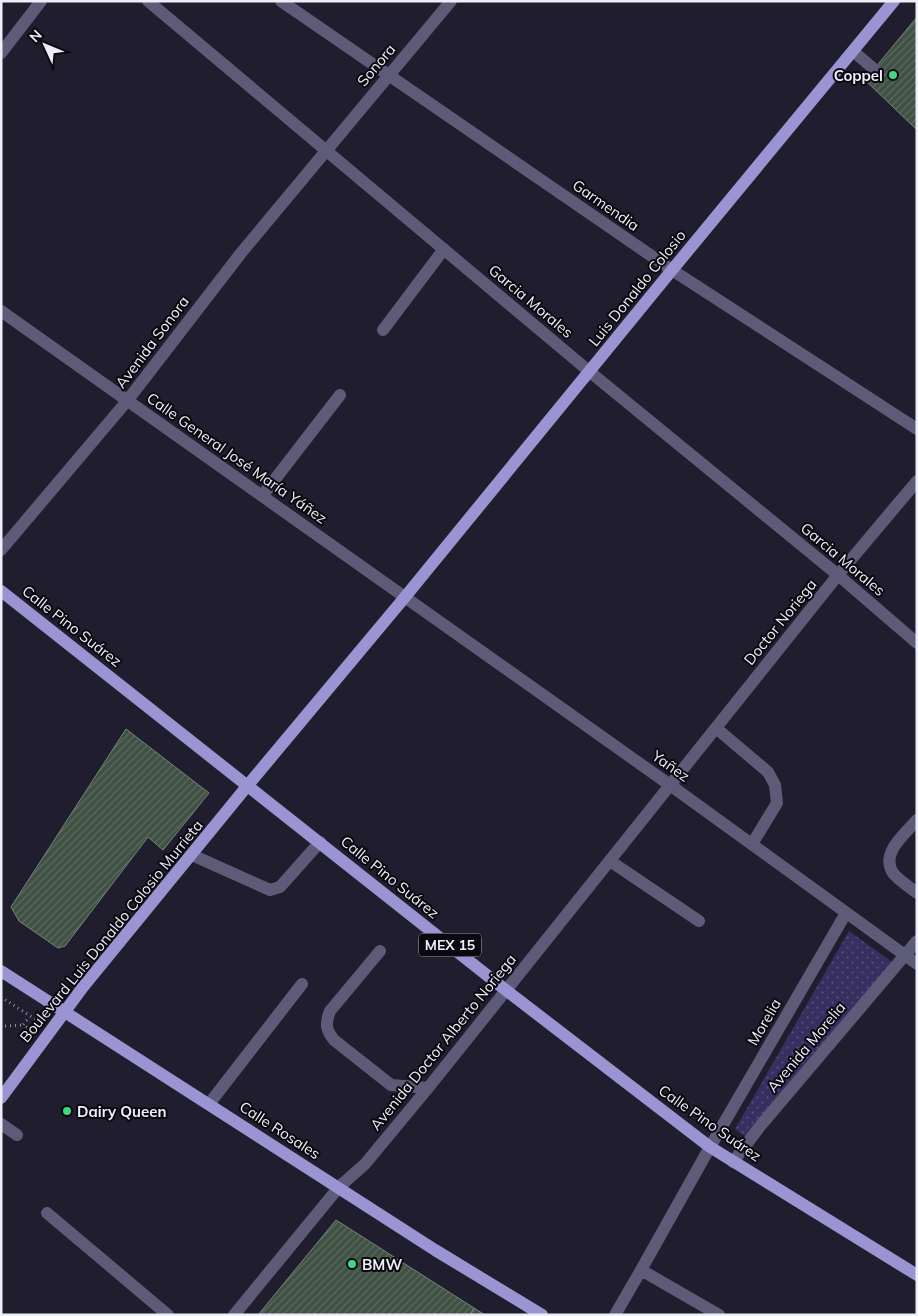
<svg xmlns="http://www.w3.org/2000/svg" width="918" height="1316" font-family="Mulish,sans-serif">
<defs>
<pattern id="grass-dots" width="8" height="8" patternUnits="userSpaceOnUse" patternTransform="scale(1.25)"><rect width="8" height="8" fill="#382f61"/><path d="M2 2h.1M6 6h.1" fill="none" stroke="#554d78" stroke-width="1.8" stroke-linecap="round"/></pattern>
<pattern id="building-hatch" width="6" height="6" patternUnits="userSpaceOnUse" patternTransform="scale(1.25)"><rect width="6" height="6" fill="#405144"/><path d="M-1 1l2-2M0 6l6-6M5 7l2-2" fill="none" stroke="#5c6a60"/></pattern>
</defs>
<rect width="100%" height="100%" fill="#201e2e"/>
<path fill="url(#grass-dots)" d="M849,931l46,33 -149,173 -11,-8z"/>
<path fill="url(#building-hatch)" stroke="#738678" d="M917,17v113l-52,-50z
M126,729l83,64 -46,57 -15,-13 -83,109 -7,2 -39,-27 -8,-14z
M336,1220l138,88 -4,7h-212z
M474,1308l11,7h-15z"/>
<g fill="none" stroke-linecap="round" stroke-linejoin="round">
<path stroke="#908f9c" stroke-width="3" stroke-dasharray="1 4" stroke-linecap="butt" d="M1,997l37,24
M27,1020l-4,5 7,4
M5,1026l18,-1"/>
<path stroke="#5e5b79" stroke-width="12" d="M148,1l442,371 248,203 79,68
M281,1l391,269 245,159
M854,52l20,17
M1,53l40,-52
M1,311l669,474 247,179
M383,330l61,-81
M262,496l78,-101
M1,550l126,-149 114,-148 210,-252
M716,728l52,44 7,13 2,18 -25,41
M917,820c-12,14 -37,33 -24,53 5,7 17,14 24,20
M192,855l78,35 10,-3 40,-45
M610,861l89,60
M380,951l-50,60c-5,13 -4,19 4,29l57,45 37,3
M209,1104l93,-120
M1,1124l16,11
M733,1162l28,-37 156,-184
M47,1213l121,102
M641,1270l78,45
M234,1315l105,-128 26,-23 63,-76 410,-513 79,-94
M615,1315l26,-45 69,-123 136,-234"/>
<path stroke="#9b94d2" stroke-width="12" d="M1,591l506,400 203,156 207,128
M1,971l434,279 107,65
M1,1098l82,-111 165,-202 157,-188 267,-327 222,-269"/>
</g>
<g fill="#3fd77d" stroke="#0a0910" stroke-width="2">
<circle cx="893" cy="75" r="5"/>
<circle cx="67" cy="1111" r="5"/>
<circle cx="352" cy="1264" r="5"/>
</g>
<g text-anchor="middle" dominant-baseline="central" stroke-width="4" stroke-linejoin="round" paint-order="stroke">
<rect fill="#0a0910" stroke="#aaa9b3" stroke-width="1" x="419" y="933.5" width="62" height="23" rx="4"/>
<g font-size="14" font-weight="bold" fill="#eeeef9">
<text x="450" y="945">MEX 15</text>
</g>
<g font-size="15" fill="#eeeef9" stroke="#0a0910">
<text transform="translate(376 65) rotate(-50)">Sonora</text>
<text transform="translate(606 205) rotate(35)">Garmendia</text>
<text transform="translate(637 288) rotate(-51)">Luis Donaldo Colosio</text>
<text transform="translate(531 301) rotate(40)">Garcia Morales</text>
<text transform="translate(152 342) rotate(-53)">Avenida Sonora</text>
<text transform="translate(237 458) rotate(35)">Calle General José María Yáñez</text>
<text transform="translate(843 559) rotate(40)">Garcia Morales</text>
<text transform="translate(780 622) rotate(-51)">Doctor Noriega</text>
<text transform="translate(72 626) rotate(38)">Calle Pino Suárez</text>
<text transform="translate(671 766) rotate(35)">Yañez</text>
<text transform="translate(390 877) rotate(39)">Calle Pino Suárez</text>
<text transform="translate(111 931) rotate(-51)">Boulevard Luis Donaldo Colosio Murrieta</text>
<text transform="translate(764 1022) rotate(-60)">Morelia</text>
<text transform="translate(443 1042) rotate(-51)">Avenida Doctor Alberto Noriega</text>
<text transform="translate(806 1047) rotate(-50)">Avenida Morelia</text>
<text transform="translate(710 1123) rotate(35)">Calle Pino Suárez</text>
<text transform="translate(280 1130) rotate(33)">Calle Rosales</text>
</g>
<g font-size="15" font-weight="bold" fill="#eeeef9" stroke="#0a0910" text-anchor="start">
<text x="883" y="75" text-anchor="end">Coppel</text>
<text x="77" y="1111">Dairy Queen</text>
<text x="362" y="1264">BMW</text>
</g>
</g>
<rect width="918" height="1316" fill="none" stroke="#eeeef9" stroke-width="5"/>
<g transform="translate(45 45) rotate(314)" stroke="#0a0910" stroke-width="4" paint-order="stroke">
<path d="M0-4L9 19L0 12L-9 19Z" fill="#eeeef9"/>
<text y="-8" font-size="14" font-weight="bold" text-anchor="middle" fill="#eeeef9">N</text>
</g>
</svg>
